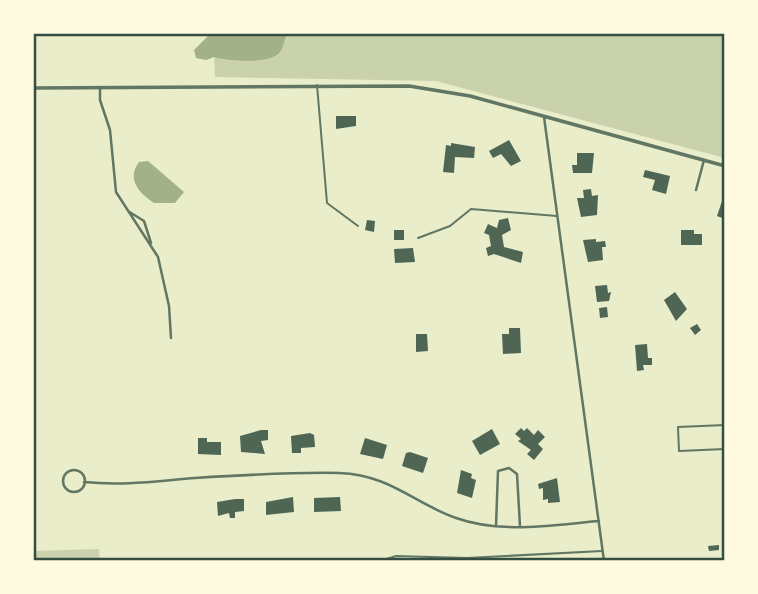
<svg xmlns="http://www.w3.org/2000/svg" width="758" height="594" font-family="Literata,serif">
<rect width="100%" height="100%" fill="#e9edc9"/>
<path fill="#cad2ad" d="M213,33h512v125l-289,-77 -221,-4z
M99,549l1,12h-67v-10z"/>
<path fill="#a3b18a" d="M211,33h75v3c-2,5 -3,12 -6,16 -10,13 -52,9 -66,5l-8,3 -10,-2 -2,-8z
M148,161l36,31 -9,11h-21c-15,-10 -28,-24 -15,-41z"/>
<path fill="#4f6655" d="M336,116h20v10l-20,3z
M509,140l12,21 -10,5 -10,-12 -8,4 -4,-7z
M451,143l24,4 -1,11 -19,-1 -1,16 -11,-1 3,-27 5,1z
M577,153h17l-2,20h-19l-1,-8h5z
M645,170l25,6 -4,18 -14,-4 3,-10 -12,-3z
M591,189l1,7 6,-1 -1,20 -16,2 -4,-19h7l-1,-8z
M725,192v27l-8,-3z
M508,218l3,12 -9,5 2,12 19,5 -2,11 -27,-9 -6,2 -2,-8 5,-2 -2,-11 -5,-2 4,-9 9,4 2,-8z
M367,220l8,1 -1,11 -9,-2z
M394,230h10v10h-10z
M681,230h13v4h8v11h-21z
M596,239v3l9,-1 1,6h-4l1,13 -15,2 -5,-22z
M413,248l2,14 -20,1 -1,-14z
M607,285l1,8 3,-1 -2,9 -12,1 -2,-16z
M675,292l12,17 -11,12 -12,-21z
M607,307l1,10 -8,1 -1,-10z
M697,324l4,6 -6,5 -5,-7z
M509,328h11l1,25 -18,1 -1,-20h7z
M416,334h11l1,17 -12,1z
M647,344l1,14h4v7h-9l1,5 -7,1 -2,-26z
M521,428l3,3 3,-3 7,7 4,-5 7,7 -7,7 5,5 -9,11 -7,-6 4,-4 -13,-9 3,-2 -6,-5z
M492,429l8,15 -20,11 -8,-14z
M261,430h7v10l-7,1 4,13 -24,-2 -1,-16z
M310,433l4,2 1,12 -14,1v5h-9l-1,-17z
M198,438h9v4h14v13l-23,-1z
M365,438l22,7 -4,14 -23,-5z
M410,452l18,6 -5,15 -21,-7 4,-13z
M461,470l11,4 -1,4 5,2 -4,18 -15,-5z
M557,478l3,24 -12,1v-4l-5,1v-12l-4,1 -1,-5z
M293,497l1,15 -28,3v-13z
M340,497l1,14 -27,1v-14z
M235,499h9v12l-9,1v6h-5l-1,-5 -11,3 -1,-14z
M719,545v5l-10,1 -1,-5z"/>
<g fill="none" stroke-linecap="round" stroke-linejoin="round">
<path stroke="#617663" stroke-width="2" d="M317,85l10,118 31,23
M418,238l32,-12 21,-17 86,7
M725,425l-47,2 1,24 46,-2
M380,561l16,-5 71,2 135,-7"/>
<path stroke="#617663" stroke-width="2.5" d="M100,87v13l10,30 6,62 42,65 11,49 2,32
M544,117l60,444
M696,190l8,-30
M128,211l16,10 7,22
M63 481a11 11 0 1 1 22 0a11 11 0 1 1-22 0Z
M84,482c39,4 73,-1 111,-4 47,-3 97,-6 144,-5 52,2 74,30 117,45 45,16 96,7 143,3
M496,526l2,-55 11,-3 8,6 3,52"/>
<path stroke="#617663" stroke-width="3.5" d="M33,88l376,-2 61,10 255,70"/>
</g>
<rect width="758" height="594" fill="none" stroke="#fefae0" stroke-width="70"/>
<rect x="35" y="35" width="688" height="524" fill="none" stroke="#344e41" stroke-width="2.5"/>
</svg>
